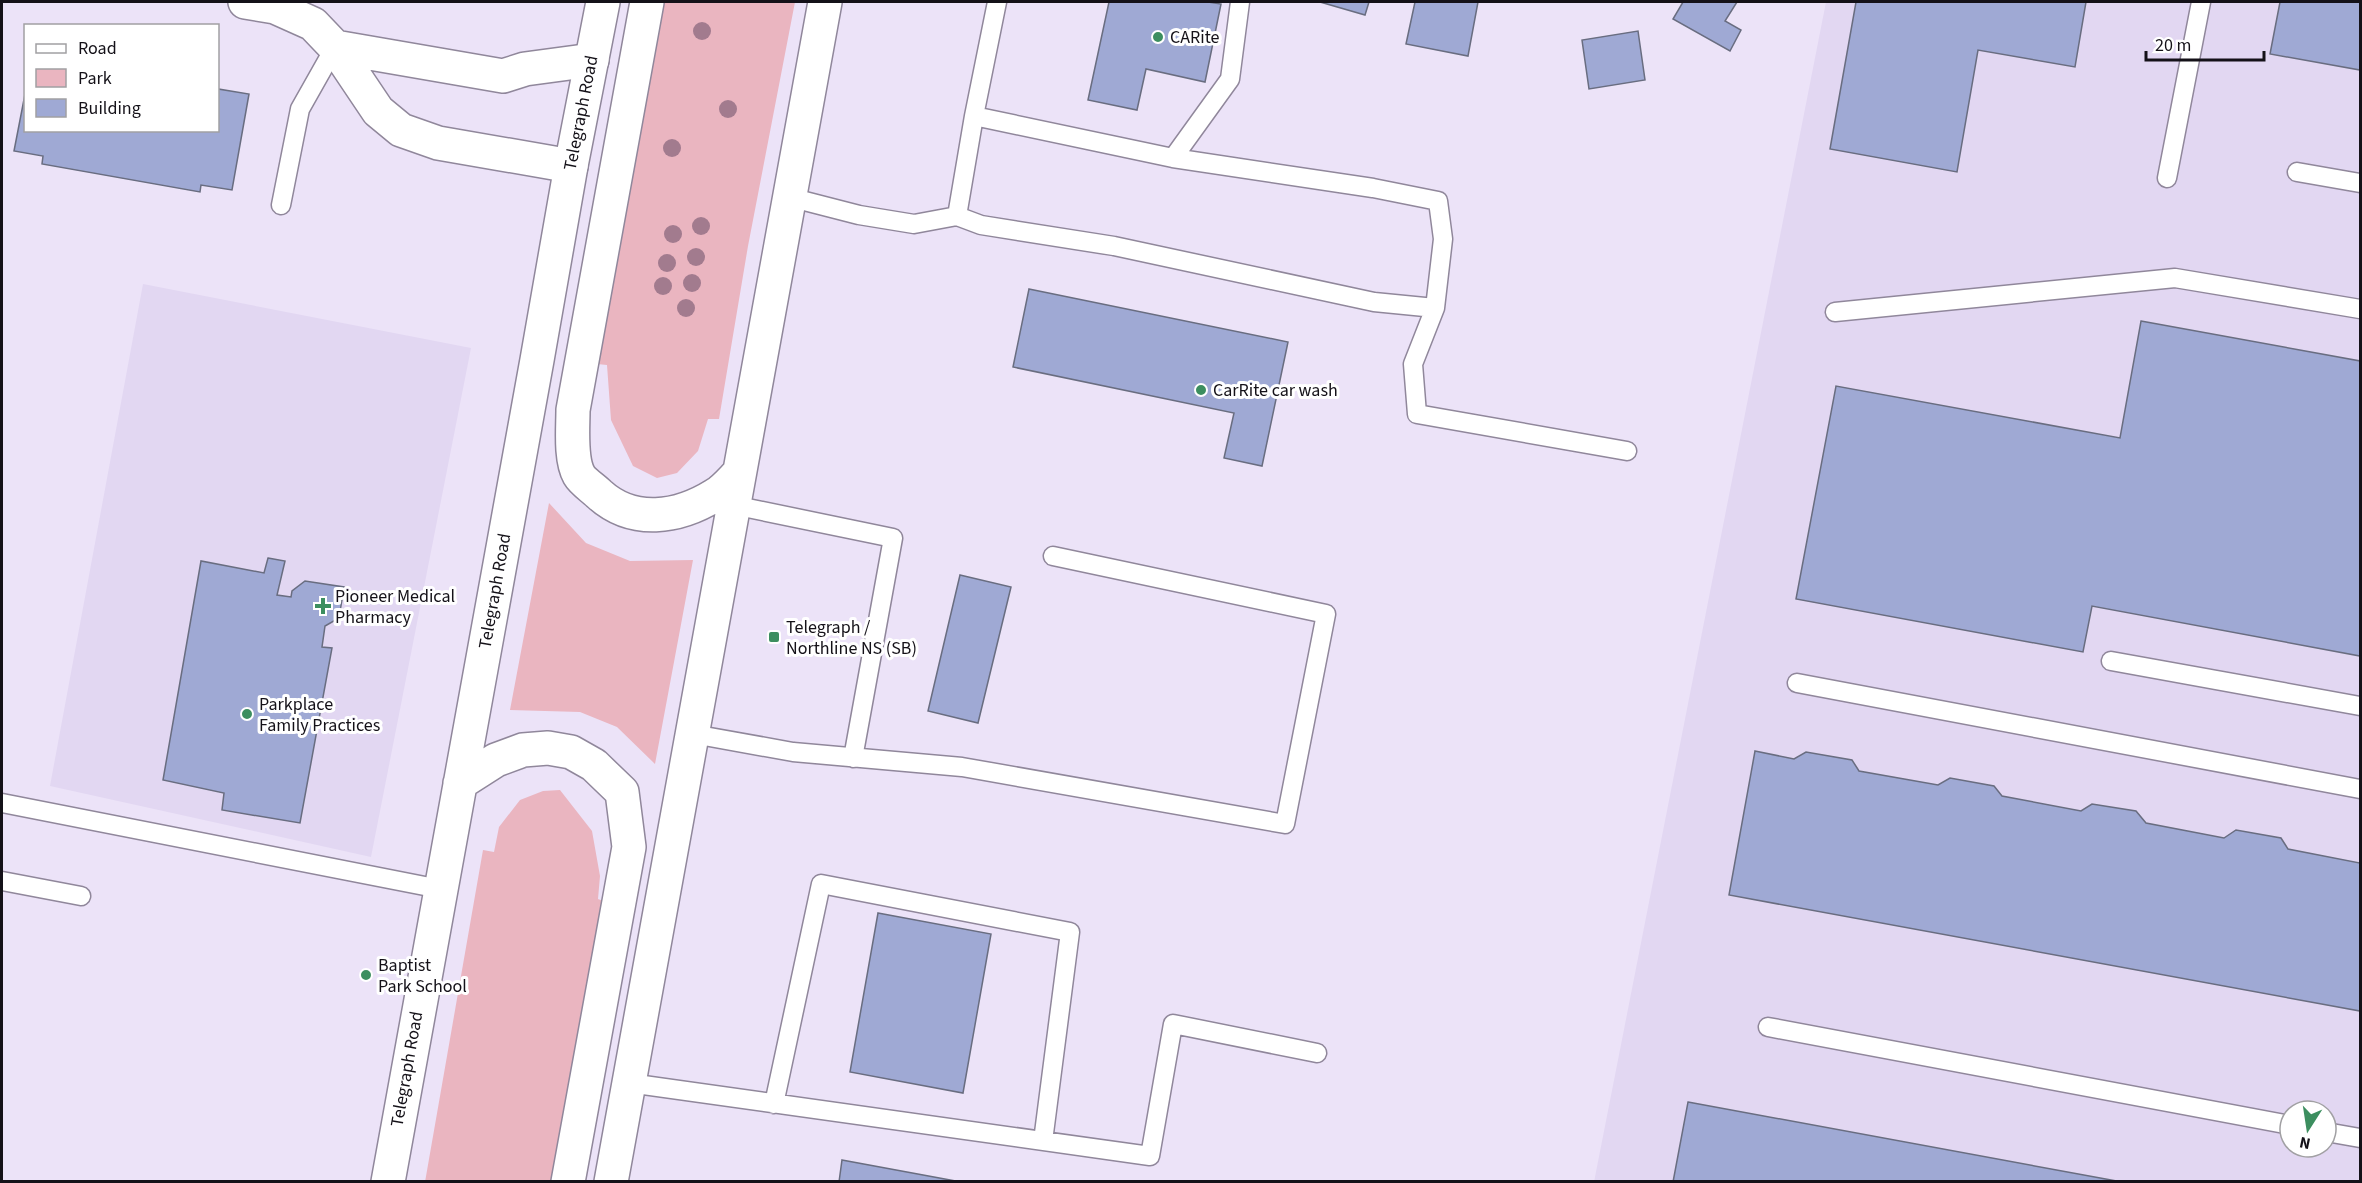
<svg xmlns="http://www.w3.org/2000/svg" width="2362" height="1183" font-family="'Source Sans 3',sans-serif">
<rect width="100%" height="100%" fill="#ece3f8"/>
<path fill="#e2d7f2" fill-rule="evenodd" d="M1826,2h534v1179l-766,1zM2290,1111h36v36h-36z
M143,284l328,64 -100,509 -321,-71z"/>
<path fill="#eab5c0" d="M663,2h132l-47,244 -29,173h-11l-10,32 -21,22 -20,5 -24,-12 -22,-46 -4,-55 -10,-1z
M549,503l37,40 44,18 63,-1 -38,204 -38,-37 -37,-15 -70,-2z
M560,790l32,41 8,45 -2,23 8,3 -52,279 -129,1 58,-332 11,2 5,-25 21,-27 23,-9z"/>
<path fill="#9fa9d4" stroke="#696d80" stroke-width="1.5" d="M1109,2h99l13,2 -16,78 -59,-13 -9,41 -49,-10z
M1320,2h49l-4,13z
M1415,2h63l-10,54 -62,-12z
M1683,2h54l-12,19 16,9 -11,21 -57,-32z
M1856,2h230l-11,65 -97,-17 -21,122 -127,-23z
M2280,2h80v68l-90,-16z
M1638,31l7,49 -56,9 -7,-49z
M26,89v41h192v-41l31,5 -17,96 -31,-5 -1,7 -158,-28 1,-8 -29,-5z
M1029,289l259,53 -26,124 -38,-8 10,-45 -221,-46z
M2141,321l219,40v295l-268,-50 -9,46 -287,-53 40,-213 284,52z
M268,558l17,3 -8,34 14,2 1,-6 13,-10 39,6 -5,31 -14,8 -3,21 10,1 -32,175 -78,-13 2,-17 -61,-13 38,-219 63,12z
M960,575l51,12 -33,136 -50,-12z
M1755,751l39,8 12,-7 46,8 7,11 79,14 12,-7 44,8 8,10 79,15 11,-7 44,7 10,12 78,15 12,-8 45,8 7,11 72,14v148l-631,-116z
M878,913l113,21 -28,159 -113,-21z
M1688,1102l434,80h-449z
M842,1160l119,22h-122z"/>
<g fill="none" stroke-linecap="round" stroke-linejoin="round">
<g stroke="#90879b" stroke-width="21">
<path id="lane" d="M997,2l-23,114 199,42 57,-79 10,-77
M974,116l-17,100 24,9 133,21 260,56 61,6
M1173,158l200,30 65,13 5,38 -8,69 -22,56 4,50 210,37
M2297,172l63,11
M2167,178l34,-176
M789,197l70,18 55,9 43,-8
M281,205l19,-96 35,-62
M1835,312l340,-34 185,31
M733,505l160,33 -40,220
M2111,661l249,45
M1797,683l563,106
M693,734l100,18 169,15 323,57 41,-210 -273,-58
M2,803l438,86
M2,881l79,15
M1768,1027l522,98
M629,1083l521,73 23,-132 144,29
M774,1104l47,-220 249,48 -27,209
M2326,1132l34,6"/>
</g>
<g stroke="#90879b" stroke-width="36">
<path id="street" d="M245,2l30,5 38,17 22,23 43,64 23,19 37,13 133,23
M335,47l168,29 22,-7 67,-9"/>
</g>
<g stroke="#90879b" stroke-width="36">
<path id="primary" d="M647,2l-74,408c0,18 -3,49 6,65 4,7 14,13 20,19 34,31 79,24 116,1 9,-5 17,-15 24,-22
M460,783l36,-23 27,-10 25,-2 23,4 23,13 28,27 7,55 -61,335
M388,1182l149,-822 34,-194 32,-164
M611,1182l214,-1180"/>
</g>
<use href="#lane" stroke="#fff" stroke-width="18"/>
<use href="#street" stroke="#fff" stroke-width="33"/>
<use href="#primary" stroke="#fff" stroke-width="33"/>
</g>
<g fill="#a27b8e">
<circle cx="702" cy="31" r="9"/>
<circle cx="728" cy="109" r="9"/>
<circle cx="672" cy="148" r="9"/>
<circle cx="701" cy="226" r="9"/>
<circle cx="673" cy="234" r="9"/>
<circle cx="696" cy="257" r="9"/>
<circle cx="667" cy="263" r="9"/>
<circle cx="692" cy="283" r="9"/>
<circle cx="663" cy="286" r="9"/>
<circle cx="686" cy="308" r="9"/>
</g>
<g fill="#3c8e5f" stroke="#fff" stroke-width="2">
<circle cx="1158" cy="37" r="6"/>
<circle cx="1201" cy="390" r="6"/>
<path d="M320 597h6v6h6v6h-6v6h-6v-6h-6v-6h6z"/>
<rect x="768" y="631" width="12" height="12" rx="3"/>
<circle cx="247" cy="714" r="6"/>
<circle cx="366" cy="975" r="6"/>
</g>
<g text-anchor="middle" dominant-baseline="central" stroke-width="6" stroke-linejoin="round" paint-order="stroke">
<g font-size="18" fill="#141118" stroke="#fff" text-anchor="start">
<text x="1170" y="37">CARite</text>
<text x="1213" y="390">CarRite car wash</text>
<text x="335" y="596">Pioneer Medical<tspan x="335" dy="21">Pharmacy</tspan></text>
<text x="786" y="627">Telegraph /<tspan x="786" dy="21">Northline NS (SB)</tspan></text>
<text x="259" y="704">Parkplace<tspan x="259" dy="21">Family Practices</tspan></text>
<text x="378" y="965">Baptist<tspan x="378" dy="21">Park School</tspan></text>
</g>
<g font-size="18" fill="#141118" stroke="#fff">
<text transform="translate(581 113) rotate(-79)">Telegraph Road</text>
<text transform="translate(495 591) rotate(-80)">Telegraph Road</text>
<text transform="translate(407 1069) rotate(-80)">Telegraph Road</text>
</g>
</g>
<rect width="2362" height="1183" fill="none" stroke="#141118" stroke-width="6"/>
<rect x="24" y="24" width="195" height="108" fill="#ffffff" stroke="#a1a0a3" stroke-width="1.5"/>
<rect x="36" y="44" width="30" height="9" fill="#ffffff" stroke="#a1a0a3" stroke-width="1.5"/>
<text x="78" y="54" font-size="18" fill="#141118">Road</text>
<rect x="36" y="69" width="30" height="18" fill="#eab5c0" stroke="#a1a0a3" stroke-width="1.5"/>
<text x="78" y="84" font-size="18" fill="#141118">Park</text>
<rect x="36" y="99" width="30" height="18" fill="#9fa9d4" stroke="#a1a0a3" stroke-width="1.5"/>
<text x="78" y="114" font-size="18" fill="#141118">Building</text>
<g transform="translate(2308 1129) rotate(192)"><circle r="28" fill="#ffffff" stroke="#a1a0a3" stroke-width="1.5"/>
<path d="M0-4.5L10 22L0 15L-10 22Z" fill="#3c8e5f"/>
<text y="-9" font-size="16" font-weight="bold" text-anchor="middle" fill="#141118">N</text>
</g>
<path d="M2146 51v9h118v-9" fill="none" stroke="#141118" stroke-width="3"/>
<text x="2155" y="51" font-size="18" fill="#141118" stroke="#ffffff" stroke-width="4.5" paint-order="stroke">20 m</text>
</svg>
